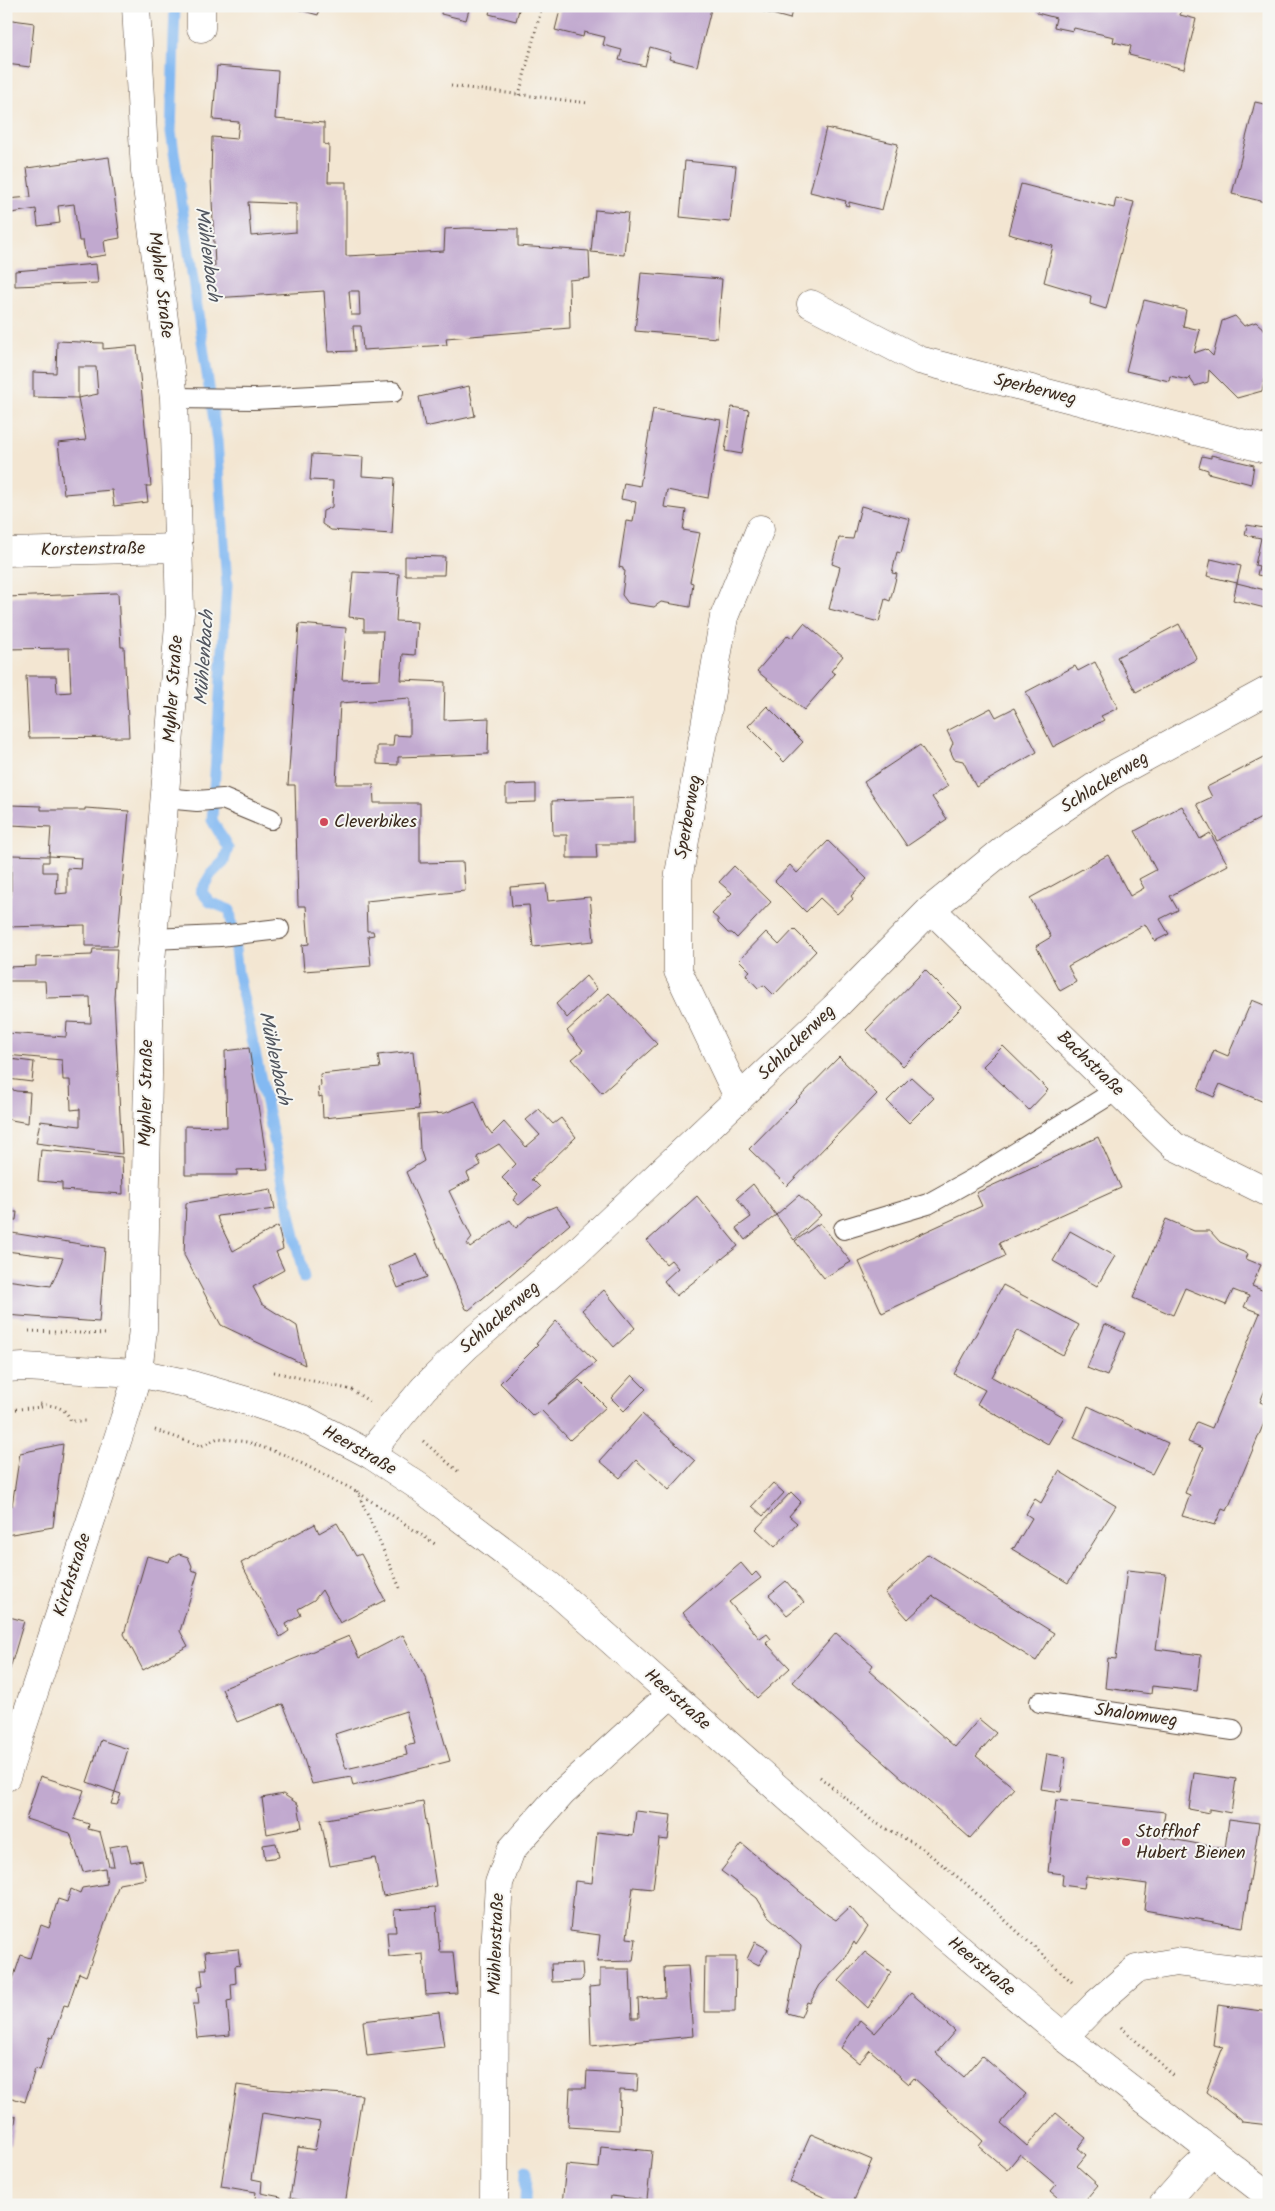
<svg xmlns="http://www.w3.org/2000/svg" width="1275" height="2211" font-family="Kalam,sans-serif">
<rect width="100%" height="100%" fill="#f6f6f2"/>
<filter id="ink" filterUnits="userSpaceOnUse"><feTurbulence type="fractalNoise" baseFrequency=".02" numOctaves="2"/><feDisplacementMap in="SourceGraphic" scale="10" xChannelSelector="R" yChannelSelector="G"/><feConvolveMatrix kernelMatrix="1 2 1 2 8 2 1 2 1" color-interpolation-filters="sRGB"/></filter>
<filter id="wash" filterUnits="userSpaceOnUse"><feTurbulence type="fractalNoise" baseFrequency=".0096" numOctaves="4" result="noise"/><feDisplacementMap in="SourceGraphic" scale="20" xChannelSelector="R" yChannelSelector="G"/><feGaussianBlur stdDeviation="1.12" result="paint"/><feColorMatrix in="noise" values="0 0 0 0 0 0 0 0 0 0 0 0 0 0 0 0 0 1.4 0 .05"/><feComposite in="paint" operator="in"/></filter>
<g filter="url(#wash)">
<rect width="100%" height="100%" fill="#f3e6d2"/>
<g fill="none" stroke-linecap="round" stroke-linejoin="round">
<path stroke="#83b9f2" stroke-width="11" d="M175,6l-4,126 46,309 10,144 -15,235 16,28 -4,13 -13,13 -10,17 9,11 20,8 8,64 66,304
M525,2205l1,-35"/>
</g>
<g id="blocks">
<path fill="#c1a9cf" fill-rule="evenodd" d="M286,6h34l-2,9z
M442,6h28l-4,14 -25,-6z
M491,6h29l-4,15 -27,-7z
M561,6h138l12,3 -14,57 -28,-7 2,-6 -21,-6 -5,19 -26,-6 3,-10 -19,-5 2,-8 -21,-5 -1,5 -28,-7z
M743,6h50l-3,13z
M1027,6h155l-2,9 16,4 -12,50 -55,-14 2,-9 -18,-4 1,-5 -40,-9 -1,3 -19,-4 2,-9 -19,-5 1,-3z
M6,19l28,4 -4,44 -24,-3z
M217,66l61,5 -3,48 49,4v21l5,1 -1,37h18v74l98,-5 1,-22 20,-1 53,1v17l71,5 1,27 -21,2 1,48 -124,10 1,7 -84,5 -2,-24h-8l2,25 -27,1 -4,-61 -110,7 -2,-32h3l-4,-88 1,-41 25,2 2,-17 -26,-2zM248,202l48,2v28l-45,4zM349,291h10l1,24h-9z
M1255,102l14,3v98l-37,-9z
M826,128l72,16 -16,66 -33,-8v4l-4,-1 1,-4 -36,-9z
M109,157l11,81 -16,3 2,14 -20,3 -3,-17h-4l-5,-37 -16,2 2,17 -22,3 -2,-17 -30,5v-15l25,-2 -4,-29z
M685,161l51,5 -6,56 -50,-5z
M1021,184l93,24 2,-10 18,4 -28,107 -16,-5 1,-8 -47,-14 9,-36 -45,-12z
M595,210l33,3 -4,42 -33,-3z
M96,264l2,19 -83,3v-15z
M641,273l81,6 -5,59 -82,-7z
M1144,300l42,10 -3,16 17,4 -6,23 12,-4 7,7 9,-35 13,-5 9,10 12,-4 10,9 3,-1v48l-4,1 -3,12 -25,7 -28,-28 -1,12 -13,4 -6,-9 -1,3 -18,-4 -1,5 -43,-10z
M57,341l46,2v6l34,-3 14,140h-5l2,16 -34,4 -2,-16 -48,4 -6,-51 28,-3 -8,-42 20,-4 -2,-27h-18v31l-45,-1v-25l23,1z
M469,386l6,30 -50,11 -6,-30z
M732,407l17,3 -7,44 -17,-3z
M653,409l68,11 -13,78 -41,-8 -3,17 22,3 -3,20 17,3 -10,49 3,1 -3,24 -29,-5 -7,5 -26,-4 -6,-8 3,-24 -2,-1v-2l-4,-1 7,-46 7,1 3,-20 -15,-3 3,-16 16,3z
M312,454l51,3 -1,19 33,2 -3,56 -61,-4 -9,-6 1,-13 9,-4 1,-26 -23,-1z
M1211,455l43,10 -3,19 -43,-11v-3l-9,-3 3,-11 9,2z
M861,506l49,13 -9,34 -4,-1 -5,21 5,1 -7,27 -5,-2 -6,23 -50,-13 11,-42 -8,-3 7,-26 14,1z
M1269,509v68l-12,-2 2,-9 -4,-1 6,-27 -16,-3 2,-10 17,3z
M405,556l40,1 -1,18h-39z
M1211,559l30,7 -4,17 -30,-7z
M353,572l46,2 -3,47 21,1 -2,33 -12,-1 -2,26 44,2 -1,38 45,-2 -1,36 -90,3v8l-21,-1v-18h16l1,-11 16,1v-38l-70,5 -4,81h37l1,19h46v60l43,-1 2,29 -99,10 1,30h6l1,4 -6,1 3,30 -67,5 -2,-26 7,-1 -3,-38h-8l-3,-121h-7l11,-161 47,4 -4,52 38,-1 3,-48h-19v-12l-15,-2z
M1237,583l32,8v18l-36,-9z
M115,593h3l3,54h3l5,90 -100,1 -3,-62h30l1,17 14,-1 -2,-44 -63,1v-52z
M804,623l39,33 -12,15 4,3 -31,36 -47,-39 31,-36 4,3z
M1179,624l18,35 -61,33 -19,-35z
M1095,662l23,46 -17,8 3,4 -51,27 -27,-55 49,-26 3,5z
M767,706l36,36 -19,20 -36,-36z
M991,708l5,9 18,-9 23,44 -61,35 -13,-26 -9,-2 -4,-9 3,-7 -6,-12z
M920,745l28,41 -16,11 15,22 -40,27 -43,-64z
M1269,755v70l-4,-9 -48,25 -20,-37 15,-7 -5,-10z
M536,784v18l-30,1v-18z
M634,798v46h-38l1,14h-30v-23h-14l-1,-34z
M11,805l30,1v4h44v-2l44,3 -12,135h-32v-21l-79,2v-33l5,1v-40l38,1v6h-6v10h14l-1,22 11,-1v-25l14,1 1,-11 -33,-2 2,-29 -40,-2z
M1182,806l18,33 10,-6 18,32 -58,31 8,14 -18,9 9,15 -14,7 -10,-17 -77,42 8,16 -16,9 -24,-45 15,-9 -21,-39 78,-43 22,41 14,-8 -5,-9 17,-9 -21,-39z
M828,841l39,38 -16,17 2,3 -16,15 -17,-16 -14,14 -31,-31 15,-16 7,8z
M734,866l37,36 -34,36 -5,-5h-4l-10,-10v-4l-6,-5 20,-21 -13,-11z
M546,884l2,17 42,-4 4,44 -61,6 -4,-42 -17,1 -2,-19z
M794,929l22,22 -42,44 -10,-10 -6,3 -11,-12 -1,-2 4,-3 -11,-11 27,-28 13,13z
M93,949h24l-3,49 8,156 -86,-11 4,-22 40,5v-17l-9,1 -1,-30h-7l-1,-20 -56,-5v-22l60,4 1,-15 24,1 -1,-26 -44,1 -1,-17h-39v-14l30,-1v-9l56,-2z
M925,970l37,37 -59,59 -37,-36z
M586,976l11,13 -30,29 -11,-14z
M609,993l48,51 -55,49 -30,-34 11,-9 -16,-19z
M1252,1000l17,7v97l-49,-20 -6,13 -16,-7 16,-40 14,6z
M1003,1046l45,44 -19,20 -46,-44z
M249,1048l19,121 -31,1v5h-52v-49l42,1 -2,-76z
M413,1051l6,58 -96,9 -1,-22 -3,1 -1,-10 3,-1 -1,-12 60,-6 -2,-13z
M839,1057l38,37 -90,92 -38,-37z
M10,1059l24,3 -2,20 -24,-3z
M911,1077l23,21 -25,25 -22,-22z
M6,1087l10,4 14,1 -2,31 -22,-4z
M475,1101l11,25 6,8 12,-12 22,25 14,-12 -14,-15 13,-11 14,15 8,-6 15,19 -45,43h2l7,7 -21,18 -6,-5 5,-6 -16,-16 14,-14 -17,-20 -22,13 4,8 -14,8 3,7 -21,11 23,47 -5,6 3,4 40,-28 6,8 13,-12 1,1 26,-11 14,18 -101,86 -3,-1 -60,-137 18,-11 -4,-12 -2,-34 27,-2z
M1098,1137l23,51 -122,55 6,13 -123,57 -23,-51 123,-56 -6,-13z
M41,1150l81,7 1,37 -61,-4v-7l-24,-2z
M753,1184l23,31 -31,25 -9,-12 15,-11 -14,-19z
M271,1189l4,20 -58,7 1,4 15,31 45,-25 5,23 -7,3 8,18 -31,17 9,17 35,22 8,39 -84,-40 -37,-70 2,-52z
M799,1195l22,20 -27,25 -18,-25z
M697,1196l41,50 -62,50 -12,-15 14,-13 -7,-8 -5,4 -19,-23z
M6,1205l6,1v6h5l-1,8h-5l-1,9h-4z
M1166,1219l28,12h16l10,11 28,12 -2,5 15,6 -9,21 17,7v87l-9,22 9,4v5l-42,100 -5,-2 -7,16 -33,-9 8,-21 -5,-2 18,-45 -15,-6 9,-20 15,6 48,-115 -16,-6 5,-11 -16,-6 -7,15 -41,-17 -12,27 -40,-17z
M820,1223l31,39 -27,16 -29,-37z
M1070,1231l45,25 -18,30 -44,-25z
M6,1232l99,16 -6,74 -93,-7v-35l45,6 12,-28 -57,-7z
M417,1254l10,23 -29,11 -9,-22z
M1003,1285l76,40 -16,30 -46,-25 -25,47 72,40 -16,27 -71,-40 8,-14 -31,-16z
M604,1290l31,38 -21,19 -32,-37z
M556,1321l40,41 -49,43 32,-25 27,27 -36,33 -29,-30 -8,6 -33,-33 38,-38 -2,-1z
M1105,1324l20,9 -18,43 -20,-8z
M632,1375l14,14 -22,22 -13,-13z
M1088,1406l80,37 -16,31 -78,-36z
M642,1414l53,47 -26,29 -33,-30 -16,18 -20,-17z
M63,1444l-10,83 -47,8v-30l6,1 8,-53z
M1059,1471l57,35 -48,77 -56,-34 1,-2 1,1 18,-30 -6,-4 9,-15 6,4z
M773,1483l11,10 -21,23 -11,-10z
M791,1492l10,10 -12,14 8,7 -22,24 -19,-18z
M337,1523l19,33 5,-2 24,46 -45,23 -18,-33 -8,10 -16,9 3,6 -15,9 3,7 -9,6 -39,-74 74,-39 4,9z
M179,1554l9,3 4,9 -1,4 7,2 -18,59 8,15 -45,24 -19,-36 23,-78 22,6 1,-3z
M928,1554l126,79 -18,28 -103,-65 -25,23 -23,-26z
M741,1563l11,13 4,-4 5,6 -32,24 31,37 7,-5 4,5 -5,4 24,25 -33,30 -74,-85z
M1127,1570l39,4 -10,75 45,6 -4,36 -45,-5 -1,8 -46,-6 3,-30 8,1z
M786,1581l18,21 -17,13 -18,-20z
M6,1616l18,5 -17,58h-1z
M836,1633l37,32 -4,6 86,76 24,-28 17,14 -20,23 38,32 -44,50 -177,-156z
M403,1635l23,44 24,82 -97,25 -2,-9 -39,7 -15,-46 -14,-34 -46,18 -15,-33 127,-53 10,22zM406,1711l9,33 -10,2 2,9 -61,14 -11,-35z
M101,1740l27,9 -13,43 -28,-10z
M1047,1754l19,3 -5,35 -20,-3z
M1194,1773l42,6 -5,34 -22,-4v4l-20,-4z
M40,1776l44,14 -10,29 15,5 -1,5 12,3 9,34h5l-4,-19 17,-3 4,18 11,-2 4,19 -27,5 -33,92 -7,-3 -11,33 -4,-1 -11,33 -3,-1 -10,33 -5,-1 -10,33 -19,-6v-103l2,-6 2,1 11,-33 9,3 11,-33 8,3 9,-29 9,3 4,-13 9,4 2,-5 25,-4 -2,-16 -22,4 -13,-39 -44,-14z
M115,1792l6,2 -4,11 -6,-1z
M283,1794l15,10 4,23 -35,7 -5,-36z
M1056,1800l109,12 -4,25 64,12 4,-30 30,4 -16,104 -99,-17 3,-26 -61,-8 -2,12 -22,-3 1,-11 -15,-2z
M423,1802l13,84 -53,10 -8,-38 -45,8 -9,-46z
M636,1811l35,4 -3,25 -9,-1 -6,50 -20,-2 -6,51 9,1 -3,22 -36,1 3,-27 -30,-4 5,-50 17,2 5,-51 36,4z
M276,1843l3,14 -14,2 -2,-14z
M742,1844l86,71 8,5 14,-13 18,20 -12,18 -2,-3 -10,18 -24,25 -10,18 -3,-1 -6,15 -14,-4 14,-67 -33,-30 -11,-18 -36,-27z
M436,1907l4,45h13l4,41 -31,2 -3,-41 -34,3 -2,-25h9l-2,-22z
M755,1942l13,7 -9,16 -12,-6z
M238,1949l2,16 -5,1 1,17 -5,1 1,16 -5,1 3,34 -33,3 -4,-34h6l-2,-17 6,-1 -2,-17h6l-2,-17z
M865,1952l26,20 -23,36 -29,-27z
M705,1957h31l-1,55h-31z
M582,1963l1,15 -3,3 -28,1 -1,-18z
M688,1966l5,70 -102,10 -2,-59 11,-1v-17h30l2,49h7l-1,-19 27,-2 -1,-30z
M911,1993l44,38 -19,22 28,24 18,-21 44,38 -25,29 26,23 29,-33 30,25 -8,10 8,7 -9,11 21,19 -17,20h-14l-16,-14 5,-6 -36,-31 -13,16 -28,-24 4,-5 -69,-63 -5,6 -39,-34 -11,13 -18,-15 19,-28 15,13z
M1218,2005l51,7v113l-27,-3 -1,-2 -35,-28 17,-45 -10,-2z
M439,2012l5,35 -77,9 -4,-35z
M587,2071l51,3 -1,17 -17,-1 -1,40 -51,-3 2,-39h16z
M237,2085l28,4 97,6 -17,110h-19l-36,-7 8,-51 17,3 5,-28 -58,-9 -10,66 10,2 -1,12 20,4 -1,8h-26l2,-13 -35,-6z
M6,2115l10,2 -5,28 -5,-1z
M811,2134l61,26 -20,45h-11l-51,-23z
M601,2146l51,5 -5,49 -36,-4 -1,9h-48l4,-40 33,3z"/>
</g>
</g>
<g filter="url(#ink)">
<use href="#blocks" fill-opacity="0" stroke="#574639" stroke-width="1"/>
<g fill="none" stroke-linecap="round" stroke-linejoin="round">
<g stroke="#574639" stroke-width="22">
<path id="lane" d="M174,398l80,1 139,-7
M165,798l32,3 26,-2 48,20
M152,939l68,-3 59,-7
M844,1229l84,-25 54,-30 135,-84
M1040,1702l193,28"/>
</g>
<g stroke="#574639" stroke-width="29">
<path id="street" d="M201,28v-22
M811,304l108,56 350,90
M6,552l173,-4
M931,909l243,237 95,47
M739,1099l-61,-128v-91l46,-263 36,-88
M371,1455l10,-16 43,-51 44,-43 110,-94 256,-243 97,-99 81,-66 97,-66 160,-87
M1064,2037l32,-33 40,-35 40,-7 93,11
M494,2205l1,-254 4,-68 12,-33 51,-57 109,-99
M1163,2205l29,-33 21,-20"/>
</g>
<g stroke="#574639" stroke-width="29">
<path id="secondary" d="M6,1368l18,-1 114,6 47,10 69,20 51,17 66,35 47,31 132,100 386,343 128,108 205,159
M6,1777l118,-357 14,-47 5,-44 7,-355 30,-362 -6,-214 -29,-226 -9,-166"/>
</g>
<path stroke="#574639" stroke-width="3" stroke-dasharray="1 4" stroke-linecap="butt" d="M451,86l137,17
M519,95l23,-89
M29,1331l79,3
M274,1372l78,18 18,12
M6,1410l36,-3 -2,-3c15,2 25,2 31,17h17
M155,1430l46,16 17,-8 29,4 38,13 71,36 79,53
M423,1441l37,32
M357,1491l43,97
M820,1777l54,45 45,24 46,37 107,99
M1121,2027l54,50"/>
<use href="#lane" stroke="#fff" stroke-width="20"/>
<use href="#street" stroke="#fff" stroke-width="28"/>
<use href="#secondary" stroke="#fff" stroke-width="28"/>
</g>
</g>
<g fill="#d1495b" stroke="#f6f6f2" stroke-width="2">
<circle cx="324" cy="822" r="5"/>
<circle cx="1126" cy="1842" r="5"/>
</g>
<g text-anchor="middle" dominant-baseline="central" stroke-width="4" stroke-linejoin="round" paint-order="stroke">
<g font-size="18" fill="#3b2a1e" stroke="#f6f6f2">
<text transform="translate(160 285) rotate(83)">Myhler Straße</text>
<text transform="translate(1035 390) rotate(14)">Sperberweg</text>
<text transform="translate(93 550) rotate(-1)">Korstenstraße</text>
<text transform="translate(174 689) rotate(-86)">Myhler Straße</text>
<text transform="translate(1105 783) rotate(-32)">Schlackerweg</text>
<text transform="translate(689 817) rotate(-80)">Sperberweg</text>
<text transform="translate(797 1043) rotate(-44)">Schlackerweg</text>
<text transform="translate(1090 1064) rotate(44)">Bachstraße</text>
<text transform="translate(147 1093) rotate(-89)">Myhler Straße</text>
<text transform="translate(500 1318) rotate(-41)">Schlackerweg</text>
<text transform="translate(359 1451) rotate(30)">Heerstraße</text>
<text transform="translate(73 1575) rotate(-72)">Kirchstraße</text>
<text transform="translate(677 1700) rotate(42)">Heerstraße</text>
<text transform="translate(1136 1716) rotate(8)">Shalomweg</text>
<text transform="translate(497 1944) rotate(-88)">Mühlenstraße</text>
<text transform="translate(981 1967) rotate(40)">Heerstraße</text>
</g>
<g font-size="18" fill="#3b2a1e" stroke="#f6f6f2" text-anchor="start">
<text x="334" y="822">Cleverbikes</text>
<text x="1136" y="1832">Stoffhof<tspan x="1136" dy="21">Hubert Bienen</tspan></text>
</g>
<g font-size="19" font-style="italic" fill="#51555e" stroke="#f6f6f2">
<text transform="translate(207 254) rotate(82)">Mühlenbach</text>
<text transform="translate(205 658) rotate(-86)">Mühlenbach</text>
<text transform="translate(274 1058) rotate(78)">Mühlenbach</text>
</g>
</g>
<rect width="1275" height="2211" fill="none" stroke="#f6f6f2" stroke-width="25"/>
</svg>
